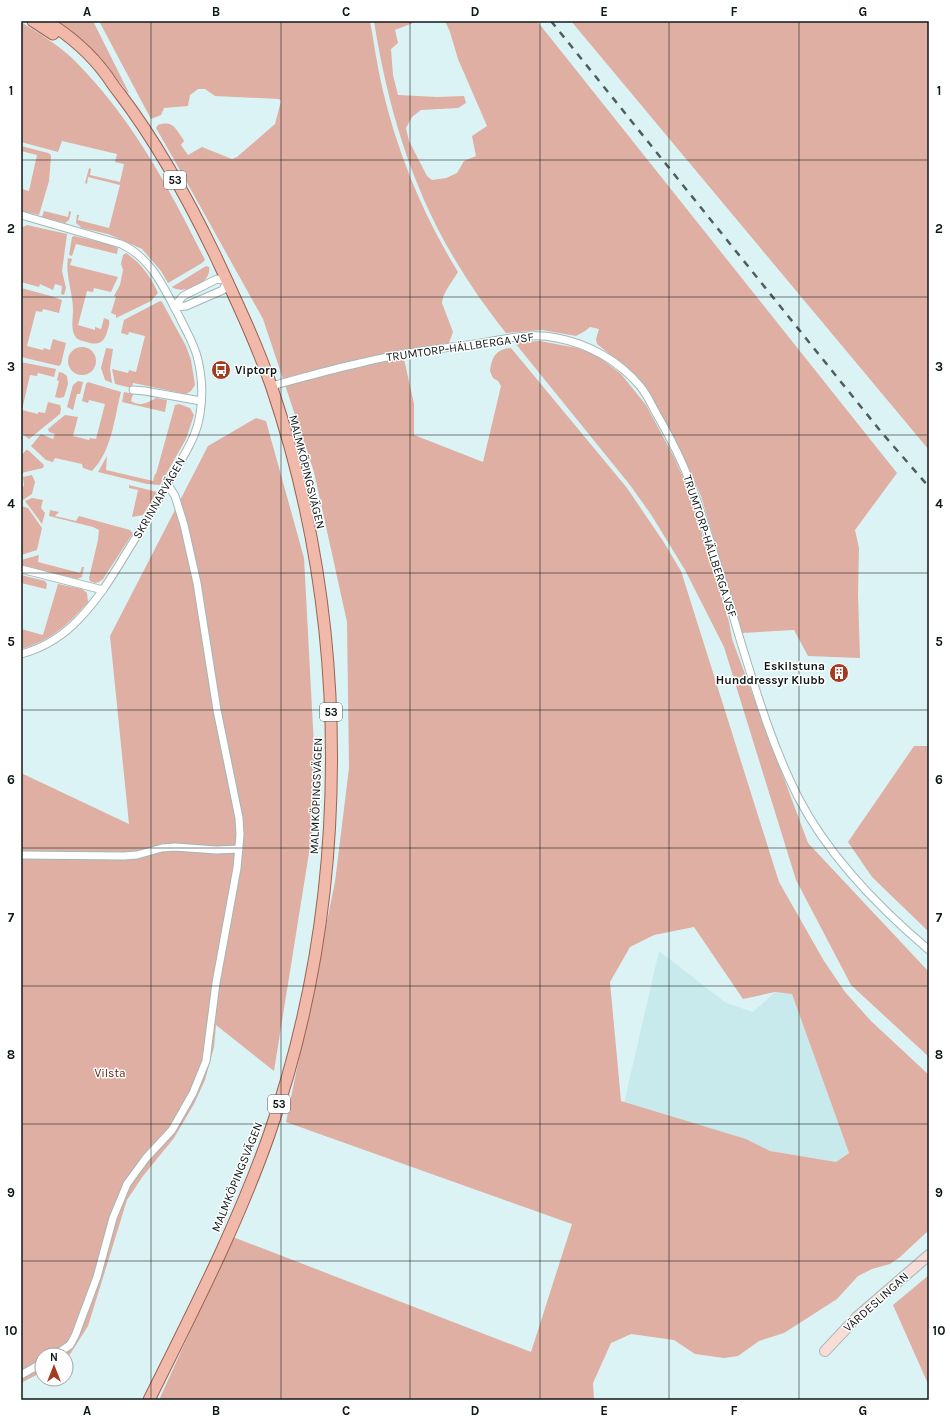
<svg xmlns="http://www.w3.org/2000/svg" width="950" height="1421" font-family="Karla,sans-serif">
<rect width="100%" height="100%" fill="#dbf3f5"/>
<path fill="#c8eaec" d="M659,951l67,52 27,9 22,-20 17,2 57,159 -13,9 -66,-11 -24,-12 -122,-36z"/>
<path fill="#deafa2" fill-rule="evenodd" d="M53,21h40l35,70 1,3 -25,-31z
M99,21h271c4,22 7,44 12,66 15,65 41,128 76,185l-11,17 -4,8 -1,6 11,29 -4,11 -47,7 12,54v31l69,27 18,-76 -3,-5 -5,-3 -3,-7c2,-14 6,-22 21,-23l116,140 36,53 18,30 98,311 45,79 21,31 26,29 58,54v155l-29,27 -10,7 -18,5 -14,7 -21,23 -53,34 -25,8 -21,15 -14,2 -29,-4 -21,-14 -43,-6 -20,9 -18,40 1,17h-435l74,-163 298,115 41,-128 -286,-102 49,-240 14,-114 -2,-146 -33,-150 -51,-153 -87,-156 -20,-35 2,-3c15,-5 17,3 25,14l1,2 -3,4 7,10 14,-8 30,12 5,-2 38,-33 6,-23 -2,-2 -64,-3 -10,-7h-7l-8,6 -2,11 -24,2 -3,7 -10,4zM694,927l49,72 32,-7 17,2 57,159 -13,9 -66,-11 -24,-12 -125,-38 -11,-119 20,-35 24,-12z
M374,21h44l-23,9 3,13 -7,6 2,26 5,20 39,2 27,-1 2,7 -8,5 -37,2 -9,7 -6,11 3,13 18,35 5,4 14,-2 11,-5 7,-12 12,-5 -4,-20 15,-10 -29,-67 -8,-27 -5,-11h92l360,452 -42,57 4,18 -1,46 2,64 -52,-2 -14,-26 -52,3 -41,-137 -19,-42 -29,-52 -24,-32 -32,-26 -1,-5 3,-10 -9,-2 -5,4 -9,5 -34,-6 -36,3c-19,-24 -36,-48 -52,-75 -43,-72 -67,-154 -80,-237z
M571,21h358v429z
M21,22c18,11 37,23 52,37 58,57 96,129 132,201l-3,3 -34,20 -7,-12 -19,-22 -34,-15 -26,-6 -6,-5 1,-8h2l-1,5 31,8 11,-43 -32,-8 -1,7 -2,-1 4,-15 2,1 -1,6 30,7 4,-18 -9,-2 2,-8 -55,-13 -4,11 -37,-10z
M21,146l27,7 2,1 1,2 -2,25 -10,34 -18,-4v-20l1,-2 7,2 8,-36 -16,-4z
M44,211l24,6 1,-6 2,1 -2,8 -4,3 -23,-6z
M27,225l40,9 -5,37 4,17 -2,7 -3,-1 1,-8 -7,-2 -2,6 -13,-6 -1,3 -18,-5v-54z
M74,236l31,7 13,5 -1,6 -41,-10 -4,12 -3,-1 3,-18z
M126,253c15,10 25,24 32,40l-7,8 -35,17v-3l-5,-2 5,-16 -2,-1 6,-11 3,-15 -2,-6 2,-9z
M68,258l4,1 -2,6 48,12 -7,15 -17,-4 -1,4 -6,-1 -9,34 17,5v-3l6,2 3,-11 5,2c1,5 -1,8 -2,12 -4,14 -12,13 -24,9 -4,-1 -7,-2 -9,-7 -3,-7 -1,-16 -1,-24 0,-17 -8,-35 -5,-52z
M206,266l3,1c3,17 -26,28 -37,20z
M21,288l30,8 11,4 -3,13 -16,-4 -1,3 -6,-1 -9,35 16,4 1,-2 6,2 3,-11 13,4 -5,21 -2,2 -38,-9z
M160,301l2,1 24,44 5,14 4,25 -4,6 -5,3 -53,-11 -1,5 -17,-4 -3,-15 16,4 1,-3 7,2 9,-36 -16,-4 -1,3 -7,-2 3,-13z
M540,341l37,7 21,8 23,18 25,31 28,52 15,34 40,131 3,17 76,204 121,129v85l-78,-72 -55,-105 -72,-233 -39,-77 -33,-54 -22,-31 -115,-142 1,-1z
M68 361a14 14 0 1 1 28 0a14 14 0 1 1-28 0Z
M106,348l7,1 -3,19 2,15 -7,-3 -4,-12z
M21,362l35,7 -2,8 -16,-4 -1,3 -7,-1 -8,35 16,4v-2l7,1 3,-11 12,3 1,4 -1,5 -31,25 -8,-6z
M59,372l4,1 4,3 1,8 -4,13 -5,1 -4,-1 4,-16 -2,-1z
M78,381l5,1 -3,12h-3l-4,16 -6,-3 6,-22z
M88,382l33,10c-7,27 -9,59 -29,79l-9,-3 -1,-4 -27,-6 -2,4 -7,-2 -15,-14 10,-12 12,5 2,-5 -6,-2 -1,-3 17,-14 13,2 -5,19 16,4 1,-2 6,1 9,-35 -16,-4 -1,3 -6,-2 4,-17z
M124,392l9,2 -2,7c9,6 16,2 25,-3l11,2 -2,12 -43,-10z
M179,404l11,4 4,7 -8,24 -26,46 -13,-1 -49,-12 9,-16 -1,14 47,11 2,-7h1l19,-69z
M256,418l10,3 38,137 13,245 -43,268 -58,-46 -2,22 -9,33 -11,24 -20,34 -31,38 -16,24 -39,126 -21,33 -1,-4h-24v17l-21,11v-610l108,51 -19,-188 98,-190z
M26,450h2l16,15 -1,3 -22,5v-17z
M32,475l3,7 -3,12 -9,6 -2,-3v-10l3,-1 -1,-9z
M129,485l28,7 -14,23 -11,2 6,-27 -9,-2z
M32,498l11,2 -2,8 4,5 -3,11 -17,-23z
M21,506l7,2 14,20 -5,22 -16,5z
M50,510l9,2 -4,4 21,5 3,-5 51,14 3,3 -30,46c-4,4 -8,5 -13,2l-1,-3 9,-38 1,-10 -6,-3 -44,-11z
M39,555l-1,7 42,11 2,-6h2l-2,10 -5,2 -56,-14v-5z
M21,575l24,6 2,3 -1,5 -25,-6z
M58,584l24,5 5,4 1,9c-19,22 -38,39 -67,47v-20l22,6z
M914,746h15v186l-57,-55 -24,-35z
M929,1275v111l-36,-81z"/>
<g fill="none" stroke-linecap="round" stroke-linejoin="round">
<g stroke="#a1b8b9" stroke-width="9">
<path id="street" d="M21,215l100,29c31,14 44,46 59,74 6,13 15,27 18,42 4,17 5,36 2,54 -3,22 -16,41 -27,60 -15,27 -31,54 -48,81 -15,25 -30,49 -52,70 -14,13 -33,24 -52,29
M217,279l10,2 -4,9 -37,16 -12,1 9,-11z
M271,386c28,-7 57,-16 85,-22 39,-10 79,-15 118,-20 27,-4 56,-12 83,-6 32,6 62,23 83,48 7,8 11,18 16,27 14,24 27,49 36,75 5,11 8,23 12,34 12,38 24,76 35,114 17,55 33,110 59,161 31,60 80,110 131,153
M133,390l12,1 56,10
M21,569l82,21
M21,855l103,1 13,-1 25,-7 13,-1 41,3 23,-1
M55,1355l15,-10 5,-9 22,-59 16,-59 14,-34 19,-26 26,-28 21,-37 13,-32 10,-78 21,-115 3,-33 -1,-17 -22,-108 -20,-127 -13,-58 -9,-29 -7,-11
M21,1375l21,-12"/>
</g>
<g stroke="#a1b8b9" stroke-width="12">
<path id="secondary" d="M825,1351l32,-34 72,-62"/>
</g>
<g stroke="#9b6252" stroke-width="13">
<path id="primary" d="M33,21l20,13
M46,21c23,14 45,33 61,55 4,6 8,12 13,18 38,50 68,105 95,161 20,43 40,85 56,130 81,238 81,512 -2,750 -32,91 -77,178 -120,265"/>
</g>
<use href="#street" stroke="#fff" stroke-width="7"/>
<use href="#secondary" stroke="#f8dcd5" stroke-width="10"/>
<use href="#primary" stroke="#f1b9aa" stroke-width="11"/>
<path stroke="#4f5d5d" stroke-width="2.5" stroke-dasharray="7 7" stroke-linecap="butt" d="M551,21l331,412 47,54"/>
</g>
<path fill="none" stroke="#0f1818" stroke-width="1" stroke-opacity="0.55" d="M151,21v1379M281,21v1379M410,21v1379M540,21v1379M669,21v1379M799,21v1379M21,160h908M21,297h908M21,435h908M21,573h908M21,710h908M21,848h908M21,986h908M21,1124h908M21,1261h908"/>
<defs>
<g id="bus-disc" transform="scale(1)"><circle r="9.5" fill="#a33b20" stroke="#fff"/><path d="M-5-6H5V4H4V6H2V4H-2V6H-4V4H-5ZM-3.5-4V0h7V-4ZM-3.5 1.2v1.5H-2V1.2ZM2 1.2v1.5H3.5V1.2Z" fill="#fff"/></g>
<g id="building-disc" transform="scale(1)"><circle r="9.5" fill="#a33b20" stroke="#fff"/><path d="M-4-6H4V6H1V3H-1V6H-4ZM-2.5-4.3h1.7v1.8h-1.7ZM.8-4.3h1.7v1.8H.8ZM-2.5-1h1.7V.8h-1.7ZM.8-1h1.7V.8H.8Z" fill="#fff"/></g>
</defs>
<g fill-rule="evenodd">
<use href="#bus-disc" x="221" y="370"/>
<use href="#building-disc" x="839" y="673"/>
</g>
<g text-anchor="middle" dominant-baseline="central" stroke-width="3" stroke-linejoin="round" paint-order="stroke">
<g fill="#fff" stroke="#575d5d" stroke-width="1">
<rect x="164" y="171" width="22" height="18" rx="3"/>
<rect x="320" y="703" width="22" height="18" rx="3"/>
<rect x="268" y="1095" width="22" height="18" rx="3"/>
</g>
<g font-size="11" font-weight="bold" fill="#0f1818">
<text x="175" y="180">53</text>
<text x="331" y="712">53</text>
<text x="279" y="1104">53</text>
</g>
<g font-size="12" fill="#0f1818" stroke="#fff">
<text transform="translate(460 347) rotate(-8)">TRUMTORP-HÄLLBERGA VSF</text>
<text transform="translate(307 472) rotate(76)">MALMKÖPINGSVÄGEN</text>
<text transform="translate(159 498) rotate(-60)">SKRINNARVÄGEN</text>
<text transform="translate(710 546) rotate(72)">TRUMTORP-HÄLLBERGA VSF</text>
<text transform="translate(316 796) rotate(-88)">MALMKÖPINGSVÄGEN</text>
<text transform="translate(237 1177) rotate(-68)">MALMKÖPINGSVÄGEN</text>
<text transform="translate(876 1302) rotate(-42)">VÄRDESLINGAN</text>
</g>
<g font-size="12" font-weight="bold" fill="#0f1818" stroke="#fff" text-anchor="start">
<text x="235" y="370">Viptorp</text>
<text x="825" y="666" text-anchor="end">Eskilstuna<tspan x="825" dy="14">Hunddressyr Klubb</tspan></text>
</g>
<g font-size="12" fill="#5c1c0c" stroke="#fff">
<text x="110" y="1073">Vilsta</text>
</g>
</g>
<rect width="950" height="1421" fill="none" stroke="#ffffff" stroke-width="44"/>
<g transform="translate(54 1367)"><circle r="19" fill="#ffffff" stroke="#9fa3a3"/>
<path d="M0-3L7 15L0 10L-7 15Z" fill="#a33b20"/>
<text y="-6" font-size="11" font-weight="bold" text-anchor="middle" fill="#0f1818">N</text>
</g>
<rect x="22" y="22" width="906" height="1377" fill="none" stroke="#0f1818" stroke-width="1.5"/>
<g font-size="13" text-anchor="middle" font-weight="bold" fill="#0f1818">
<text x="87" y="16">A</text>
<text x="216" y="16">B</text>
<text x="346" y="16">C</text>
<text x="475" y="16">D</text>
<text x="604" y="16">E</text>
<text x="734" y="16">F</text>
<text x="863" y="16">G</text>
<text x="11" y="95">1</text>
<text x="939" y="95">1</text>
<text x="11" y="233">2</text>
<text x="939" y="233">2</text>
<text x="11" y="371">3</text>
<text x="939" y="371">3</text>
<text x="11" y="508">4</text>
<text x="939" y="508">4</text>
<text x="11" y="646">5</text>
<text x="939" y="646">5</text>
<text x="11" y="784">6</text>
<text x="939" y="784">6</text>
<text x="11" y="922">7</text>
<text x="939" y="922">7</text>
<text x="11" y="1059">8</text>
<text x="939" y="1059">8</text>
<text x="11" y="1197">9</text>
<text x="939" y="1197">9</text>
<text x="11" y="1335">10</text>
<text x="939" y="1335">10</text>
<text x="87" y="1415">A</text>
<text x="216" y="1415">B</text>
<text x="346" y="1415">C</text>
<text x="475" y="1415">D</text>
<text x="604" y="1415">E</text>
<text x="734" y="1415">F</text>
<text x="863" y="1415">G</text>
</g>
</svg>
